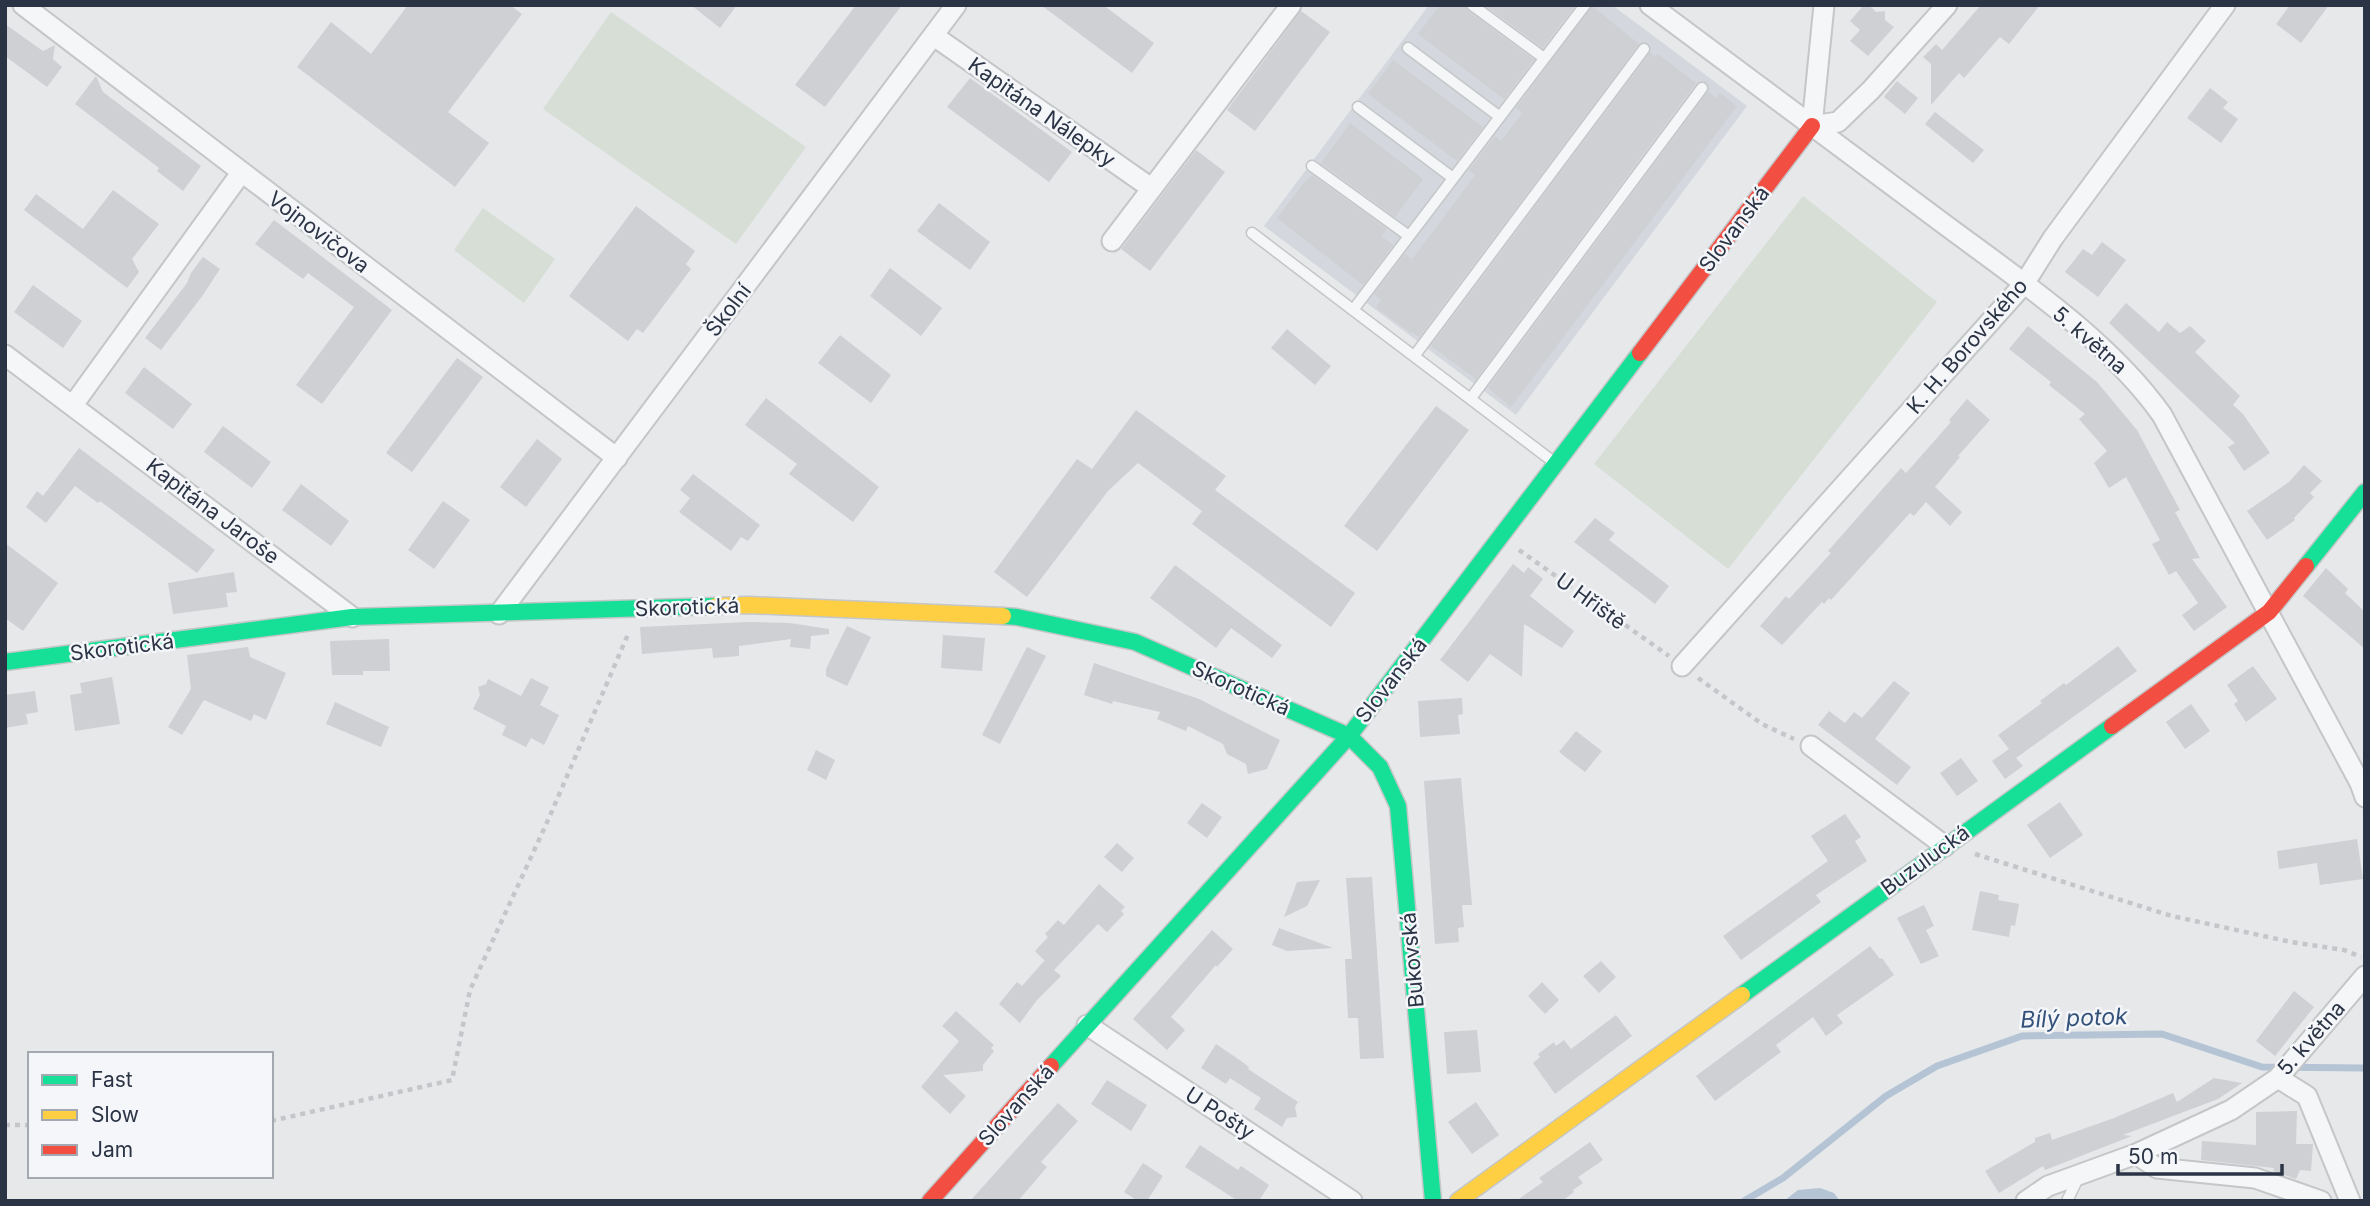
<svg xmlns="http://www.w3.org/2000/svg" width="2370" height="1206" font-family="Inter,sans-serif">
<rect width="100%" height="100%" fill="#e6e8ea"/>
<path fill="#d4d7dd" d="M1429,5h183l135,101 -231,309 -252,-189z"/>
<path fill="#d6ded6" d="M611,12l195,135 -70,97 -193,-135z
M1803,196l134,106 -209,267 -134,-105z
M483,208l72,51 -31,44 -70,-53z"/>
<path fill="#b4c4d5" d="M1820,1188l14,5 6,8h-56l14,-11z"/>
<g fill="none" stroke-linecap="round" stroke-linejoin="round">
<path stroke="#b4c4d5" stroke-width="7" d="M1744,1201l39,-23 103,-82 51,-30 85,-30 140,-2 100,33 103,1"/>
</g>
<path fill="#ced0d3" d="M408,5h102l12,9 -74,98 41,31 -34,44 -158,-120 34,-45 40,32z
M691,5h46l-17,23z
M856,5h46l-77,102 -30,-22z
M1041,5h62l51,38 -22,30z
M1440,5h25l3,6 66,49 -30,39 -86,-65z
M1485,5h90l-32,43z
M1864,5h5l7,7 9,-1v9l9,7 -26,29 -18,-15 10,-11 -10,-9z
M1981,5h59l-31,39 -9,-7 -36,41 -5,-5 -28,32v-41l-8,-7 13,-13 6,6z
M2290,5h39l-28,38 -25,-19z
M1592,6l47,38 -220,293 -7,-5 -1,1 -35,-25 5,-8 -7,-6 31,-40 7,5 26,-34 37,-50 -6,-5 26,-34 6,5 10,-13 11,-15 -6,-5z
M1301,11l29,21 -75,99 -28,-21z
M5,24l38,27 12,-6 -2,14 9,8 -15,20 -42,-31z
M1650,53l6,4 2,-3 38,29 -220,296 -45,-33z
M1393,60l90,67 -26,34 -89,-67z
M96,76l7,16 98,74 -18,25 -26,-20 2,-3 -84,-64z
M970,78l102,74 -23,30 -102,-75z
M1897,81l21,17 -13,16 -21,-17z
M2210,88l18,14 -5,6 15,11 -17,24 -34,-25z
M1708,92l8,6 4,-5 17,13 -226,301 -23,-19z
M1935,112l49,38 -11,13 -48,-39z
M1350,123l73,56 -28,38 -74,-54z
M1196,150l29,22 -75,99 -29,-22z
M1312,175l75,54 -6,7 12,9 -30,40 -86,-67 30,-39 1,1z
M113,190l46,34 -27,35 7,13 -12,16 -103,-78 12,-16 47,35z
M939,203l51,39 -20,28 -53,-39z
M636,206l59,45 -9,13 5,5 -48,64 -6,-4 -9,12 -59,-45z
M274,220l118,90 -70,94 -26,-19 58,-78 -46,-34 -5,6 -48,-35z
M2102,242l24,18 -28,37 -33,-25 18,-23 9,6z
M203,257l17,12 -17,26 -42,55 -16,-12 42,-55 4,-10z
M890,268l52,40 -21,28 -51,-40z
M33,285l49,36 -19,27 -49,-36z
M2126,303l33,29 8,-10 13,11 10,-7 16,15 -11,11 45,44 -7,9 10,9 27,39 -26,18 -16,-24 7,-4 -126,-120z
M2028,326l69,56 40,48 43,80 -5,2 25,46 -8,1 35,48 -33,24 -12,-16 16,-12 -22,-32 -7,4 -17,-31 8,-4 -34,-63 -17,11 -15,-25 13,-12 -28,-32 6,-5 -36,-29 2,-3 -42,-33z
M1287,329l44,37 -16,19 -44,-37z
M840,335l51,40 -20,28 -53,-40z
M457,358l26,19 -71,95 -26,-19z
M144,367l48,37 -19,25 -48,-36z
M766,398l113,89 -26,35 -64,-48 8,-10 -52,-39z
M1967,399l23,21 -32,36 2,1 -25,30 27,25 -12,14 -24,-24 -12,14 -4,-3 -79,87 -2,-2 -5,6 -2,-2 -40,43 -22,-19 26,-30 3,3 42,-46 -3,-2 73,-83 5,5 45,-51 -2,-2z
M1436,406l33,24 -92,121 -33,-25z
M1136,410l90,66 -11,14 140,103 -24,34 -139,-103 10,-13 -64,-48 -30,28 -81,106 -33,-25 83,-113 15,10z
M223,426l48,36 -19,26 -48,-36z
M537,439l25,20 -36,48 -26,-20z
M79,448l136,102 -18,23 -97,-72 -2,2 -23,-17 -29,37 -20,-16 11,-16 6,5z
M2304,465l18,16 -12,12 4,4 -20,21 1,2 -28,20 -20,-29 42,-29z
M693,474l67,51 -12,16 -7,-4 -10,14 -52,-39 11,-14 -10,-8z
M301,484l48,37 -18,25 -49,-36z
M443,501l27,19 -36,49 -26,-19z
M1595,518l20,15 -6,7 60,46 -14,18 -81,-62z
M5,543l53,40 -35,48 -18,-13z
M1513,564l11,9 4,-6 15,12 -13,17 44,35 -12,17 -38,-24 -2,53 -32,-23 -22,28 -28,-22z
M1175,565l107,80 -10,13 -41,-30 -15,20 -66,-50z
M2326,568l22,21 -3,4 20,19v37l-62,-53z
M234,572l3,20 -11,1 2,14 -55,7 -5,-31z
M749,622l41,1 39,6v5l-18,2 -1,13 -20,-2 1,-8 -52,7v10l-26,2 -1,-10 -70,6 -2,-27z
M847,626l24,11 -24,49 -21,-10v-7z
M943,635l42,3 -3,33 -41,-3z
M389,639l1,32h-27v4h-31l-2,-34z
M2118,646l19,25 -121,87 7,8 -18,13 -13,-18 17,-12 -11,-14 44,-32 -2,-2 24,-18 2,2z
M248,647l2,10 36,16 -20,47 -12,-6 -3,7 -47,-21 -22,35 -14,-8 23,-38 -4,-34z
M1027,647l19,9 -46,88 -18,-9z
M1094,663l105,36 81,41 -13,29 -19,5 -2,-10 -19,-10 -4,-10 -35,-18 -2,5 -29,-12 3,-7 -47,-11 -1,3 -28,-9z
M2253,666l24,33 -31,23 -12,-18 4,-3 -11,-16z
M112,677l8,47 -45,7 -5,-36 12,-2 -2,-10z
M531,678l18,9 -9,18 19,10 -15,30 -13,-7 -5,9 -24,-12 4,-9 -33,-17 7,-14 -2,-8 8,-3 2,-5 33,17z
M1894,681l16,12 -35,46 36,28 -14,18 -79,-60 11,-14 16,12 9,-11 8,6z
M35,691l3,21 -12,2 2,10 -23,4v-33z
M1462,698l1,16 -5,1 2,19 -40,3 -2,-36z
M335,702l54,25 -8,20 -55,-23z
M2191,704l19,27 -25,18 -19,-27z
M1576,731l26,20 -17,21 -26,-20z
M816,750l19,10 -9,20 -19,-10z
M1961,758l17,23 -21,15 -17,-23z
M1461,778l11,127h-10l2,22 -6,1 1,14 -24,2 -11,-163z
M2060,802l23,33 -33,23 -23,-33z
M1202,803l20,14 -15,21 -20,-15z
M1845,814l16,23 -6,4 12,20 -51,34 5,7 -80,58 -18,-24 105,-75 -17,-25z
M2357,839l6,40 -43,6 -3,-22 -38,6 -2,-18z
M1117,843l17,15 -12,14 -18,-15z
M1372,877l12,181 -24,1 -2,-41h-10l-3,-59h7l-6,-81z
M1320,880l-13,26 -23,11 13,-35z
M1099,884l26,23 -4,4 3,3 -17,18 -9,-8 -44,46 7,6 -24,24 -17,23 -21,-19 18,-22 5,4 22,-25 2,1 -11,-11 13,-14 -3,-3 13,-14 6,5z
M1980,891l19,4 -1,5 21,4 -4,22 -4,-1 -2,12 -37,-7z
M1924,905l10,21 -8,4 13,26 -18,8 -24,-46z
M1279,928l54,20 -46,3 -15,-6z
M1212,930l21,19 -16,18 -1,-2 -45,52 14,13 -18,20 -34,-31z
M1870,946l10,13 2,-1 12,17 -57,40 6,8 -17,13 -13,-19 -37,28 5,7 -66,49 -19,-25z
M1601,961l15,16 -17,16 -16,-17z
M1542,982l17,18 -14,14 -17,-18z
M2294,991l20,16 -39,49 -19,-15z
M956,1011l38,34 -3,3 3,3 -11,14v6l-40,4 23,21 -16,18 -29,-27 38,-46 -17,-15z
M1616,1015l16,21 -77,58 -22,-31 7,-6 -2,-3 16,-12 2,4 8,-6 7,9z
M1477,1030l4,42 -34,2 -3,-42z
M1216,1044l25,17 8,6 -1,2 50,33 -3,5 2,10 -10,1 -5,9 -28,-18 7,-11 -31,-20 -4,6 -25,-16z
M2214,1078l28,5 -24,16 -95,36 9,1 -87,34 -2,-4 -44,27 -14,-22 50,-29v-4l15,-5 2,7 62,-22 59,-25 4,9z
M1107,1080l40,25 -16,26 -40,-27z
M1476,1102l23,33 -27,19 -24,-32z
M1058,1103l20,18 -37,41 6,5 -29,34h-48z
M2297,1111l-1,33h17l-2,27 -11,-1 -4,9 -23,-8 1,-3 -73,-8 1,-19 54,4v-33z
M1590,1142l13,18 -25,17 5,6 -10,7 1,2 -12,9h-46l27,-19 -4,-4z
M1200,1145l38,25 3,-4 28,19 -10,16h-21l-53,-34z
M1143,1163l20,13 -16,25h-9l-14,-9z"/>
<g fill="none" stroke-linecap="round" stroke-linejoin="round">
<g stroke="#c4c6c8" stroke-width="13">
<path id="lane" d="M1472,5l72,53
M1408,48l92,69
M1358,107l95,71
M1312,166l97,70
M1252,233l101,77
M1415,355l229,-306
M1471,398l231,-310
M1555,463l-202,-153 232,-305
M2067,1201l12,-25"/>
</g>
<g stroke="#c4c6c8" stroke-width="23">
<path id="street" d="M23,5l594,453
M1650,5c98,73 196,146 294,219 74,55 165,116 218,191l198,368 5,14
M934,36l217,152
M1812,126l26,-4 33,-32 76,-85
M1812,126l12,-121
M1112,241l179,-236
M5,355l347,262
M73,405l168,-232
M499,614l457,-609
M1682,666l342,-382 29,-46 172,-233
M1811,746l134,100
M1087,1025l265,176
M2278,1078l29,18 43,105
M2136,1154l21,14 98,10 66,23
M2026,1201l22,-15 88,-32 95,-44 47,-32 87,-102"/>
</g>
<g stroke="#c4c6c8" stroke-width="19">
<path id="fast" d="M2306,566l59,-74
M1003,616l14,1 118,25 214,94 31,31 18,39 35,395
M5,662l347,-45 364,-11
M1742,995l370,-269
M1051,1066l298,-330 291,-383"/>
</g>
<g stroke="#c4c6c8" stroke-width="19">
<path id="slow" d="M716,606l33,-1 254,11
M1458,1201l284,-206"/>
</g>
<g stroke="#c4c6c8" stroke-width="19">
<path id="jam" d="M1640,353l172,-227
M2112,726l157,-114 37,-46
M930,1201l121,-135"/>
</g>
<path stroke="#c5c6ca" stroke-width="4.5" stroke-dasharray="5 5" stroke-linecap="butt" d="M1519,550l150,106
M1698,678l64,46 32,15
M1975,854l197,62 119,26 53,8 17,7
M271,1121l181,-41 18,-90 79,-172 80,-186
M5,1125h25"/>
<use href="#lane" stroke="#f5f6f7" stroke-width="10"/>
<use href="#street" stroke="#f5f6f7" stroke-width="19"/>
<use href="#fast" stroke="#16e098" stroke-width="16"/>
<use href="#slow" stroke="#ffcf43" stroke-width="16"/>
<use href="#jam" stroke="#f24e42" stroke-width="16"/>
</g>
<g text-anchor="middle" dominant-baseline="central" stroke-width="5" stroke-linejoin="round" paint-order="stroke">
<g font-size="21" fill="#2b3445" stroke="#f4f6f9">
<text transform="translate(1042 112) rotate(35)">Kapitána Nálepky</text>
<text transform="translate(1734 229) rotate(-53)">Slovanská</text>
<text transform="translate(319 232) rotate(37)">Vojnovičova</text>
<text transform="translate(728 310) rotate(-53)">Školní</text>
<text transform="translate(2090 340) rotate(41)">5. května</text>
<text transform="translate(1967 346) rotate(-49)">K. H. Borovského</text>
<text transform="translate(213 511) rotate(37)">Kapitána Jaroše</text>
<text transform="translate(1591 601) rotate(36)">U Hřiště</text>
<text transform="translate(687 607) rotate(-2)">Skorotická</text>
<text transform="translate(122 647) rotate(-7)">Skorotická</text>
<text transform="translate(1391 680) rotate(-52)">Slovanská</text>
<text transform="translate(1241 688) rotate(24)">Skorotická</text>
<text transform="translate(1925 860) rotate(-36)">Buzulucká</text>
<text transform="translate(1412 960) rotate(-95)">Bukovská</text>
<text transform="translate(2311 1038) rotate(-49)">5. května</text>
<text transform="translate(1016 1105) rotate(-48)">Slovanská</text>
<text transform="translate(1220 1113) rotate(33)">U Pošty</text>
</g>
<g font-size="23" font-style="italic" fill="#34527a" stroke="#f4f6f9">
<text transform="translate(2074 1018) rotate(-2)">Bílý potok</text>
</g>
</g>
<rect width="2370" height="1206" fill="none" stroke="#2b3445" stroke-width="14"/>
<rect x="28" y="1052" width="245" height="126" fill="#f4f6f9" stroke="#a4a8b1" stroke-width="2"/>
<rect x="42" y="1075" width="35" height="10" fill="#16e098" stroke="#a4a8b1" stroke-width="2"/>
<text x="91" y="1087" font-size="21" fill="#2b3445">Fast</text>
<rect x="42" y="1110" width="35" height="10" fill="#ffcf43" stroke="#a4a8b1" stroke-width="2"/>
<text x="91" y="1122" font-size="21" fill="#2b3445">Slow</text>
<rect x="42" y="1145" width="35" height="10" fill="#f24e42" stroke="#a4a8b1" stroke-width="2"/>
<text x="91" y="1157" font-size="21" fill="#2b3445">Jam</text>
<path d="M2118 1164v10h164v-10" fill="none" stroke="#2b3445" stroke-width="3.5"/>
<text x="2128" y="1164" font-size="21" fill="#2b3445" stroke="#f4f6f9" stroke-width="5" paint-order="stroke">50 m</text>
</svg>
